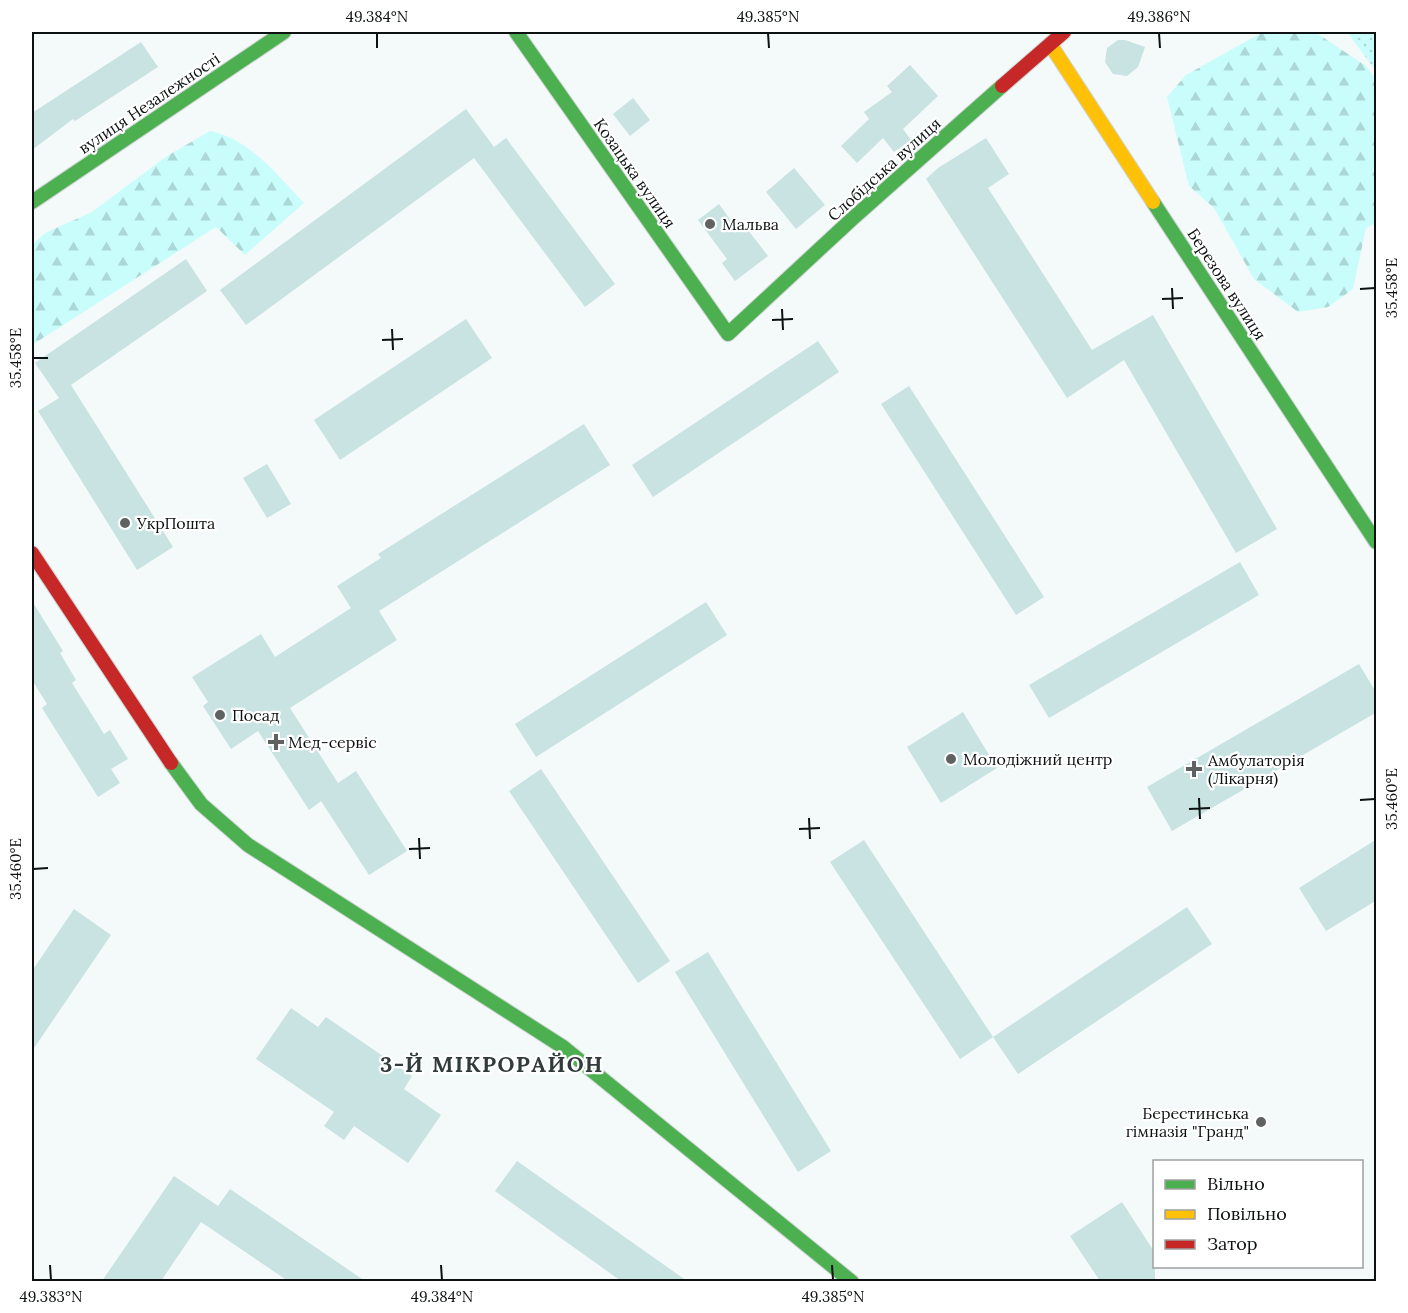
<svg xmlns="http://www.w3.org/2000/svg" width="1408" height="1313" font-family="Lora,serif">
<defs>
<pattern id="forest-firs" width="22" height="20" patternUnits="userSpaceOnUse" patternTransform="scale(1.5)"><rect width="22" height="20" fill="#c9fdfb"/><path d="M5 1l3.5 6h-7zM16 11l3.5 6h-7z" fill="#abd8d6"/></pattern>
<pattern id="garden-dots" width="8" height="8" patternUnits="userSpaceOnUse" patternTransform="scale(1.5)"><rect width="8" height="8" fill="#c9fdfb"/><path d="M2 2h.1M6 6h.1" fill="none" stroke="#abd8d6" stroke-width="1.8" stroke-linecap="round"/></pattern>
</defs>
<rect width="100%" height="100%" fill="#f3faf9"/>
<path fill="url(#forest-firs)" d="M1315,32l51,34 10,14v143l-10,5 -13,61 -25,18 -30,5 -44,-33 -40,-71 -25,-22 -22,-89 19,-22 73,-41z
M210,131c40,8 67,44 94,72l-59,52 -29,-28 -184,118v-100l13,-12 47,-21 75,-56z"/>
<path fill="url(#garden-dots)" d="M1347,32h29v39z"/>
<path fill="#c8e3e2" d="M1118,40h7l20,7 -7,20 -11,9 -14,-2 -8,-12 2,-14z
M141,42l17,25 -83,54 -2,-2 -41,31v-37z
M910,65l28,31 -35,33 8,11 -17,12 -11,-14 -26,25 -16,-17 28,-27 -5,-7 28,-20 -5,-6z
M633,98l17,22 -20,16 -17,-22z
M466,109l28,38 12,-9 109,146 -30,23 -111,-149 -228,167 -26,-35z
M986,138l23,36 -21,14 104,162 61,-35 124,214 -41,24 -112,-193 -57,38 -141,-219 12,-11z
M794,168l31,37 -29,24 -30,-37z
M719,204l18,25 7,-4 24,31 -33,25 -13,-18 5,-4 -29,-39z
M186,259l21,32 -136,94 102,162 -36,23 -99,-159 21,-13 -24,-35z
M466,319l26,39 -152,102 -26,-40z
M818,341l21,31 -186,125 -21,-32z
M909,386l135,211 -28,18 -135,-211z
M584,424l26,41 -231,146 18,29 -107,68 48,75 18,-12 51,80 -38,24 -48,-74 -12,9 -51,-79 -27,18 -28,-43 5,-4 -16,-25 69,-43 14,23 76,-49 -14,-22 44,-28 -3,-4z
M267,464l24,40 -24,14 -24,-40z
M1240,562l19,33 -210,123 -20,-33z
M32,601l31,50 -3,2 16,27 -4,3 32,51 6,-4 18,29 -17,10 9,14 -22,14 -56,-89 5,-4 -15,-24z
M706,602l21,33 -191,122 -21,-33z
M1359,664l18,30v18l-205,119 -25,-44z
M963,712l34,56 -56,35 -34,-56z
M541,769l129,192 -32,22 -129,-192z
M1377,839v61l-51,31 -27,-43z
M864,840l129,197 -33,22 -130,-197z
M1187,907l25,37 -194,130 -25,-37z
M74,909l37,26 -79,116v-80z
M708,952l123,199 -33,21 -123,-200z
M291,1008l27,19 8,-10 86,59 -8,13 37,26 -33,48 -54,-37 -10,14 -20,-14 10,-14 -78,-53z
M517,1161l170,120h-66l-126,-90z
M174,1176l44,30 12,-17 135,92h-77l-87,-59 -40,59h-59z
M1122,1202l33,51v28h-55l-30,-45z"/>
<g fill="none" stroke-linecap="round" stroke-linejoin="round">
<g stroke="#cfd4d4" stroke-width="16">
<path id="fast" d="M516,32l212,302 124,-115 150,-133
M32,202l252,-170
M1153,202l223,340
M171,763l30,41 47,41 315,202 289,235"/>
</g>
<g stroke="#cfd4d4" stroke-width="16">
<path id="slow" d="M1050,44l103,158"/>
</g>
<g stroke="#cfd4d4" stroke-width="16">
<path id="jam" d="M1002,86l62,-54
M32,553l139,210"/>
</g>
<use href="#fast" stroke="#4caf50" stroke-width="14"/>
<use href="#slow" stroke="#ffc107" stroke-width="14"/>
<use href="#jam" stroke="#c62828" stroke-width="14"/>
</g>
<path fill="none" stroke="#0d1111" stroke-width="2" d="M377,33v15M768,33l1,15M1159,33l1,15M1172,288l1,21M1360,289l15,-1M1162,299l21,-1M782,309l1,21M772,320l21,-1M392,329l1,21M382,340l21,-1M33,358h15M1199,798l1,21M1360,800l15,-1M1189,809l21,-1M809,818l1,21M799,829l21,-1M419,838l1,21M409,849l21,-1M33,869l15,-1M50,1265l1,15M441,1265l1,15M832,1265l1,15"/>
<g fill="#5e6362" stroke="#fff" stroke-width="2">
<circle cx="710" cy="224" r="6"/>
<circle cx="125" cy="523" r="6"/>
<circle cx="220" cy="715" r="6"/>
<path d="M273 733h6v6h6v6h-6v6h-6v-6h-6v-6h6z"/>
<circle cx="951" cy="759" r="6"/>
<path d="M1191 760h6v6h6v6h-6v6h-6v-6h-6v-6h6z"/>
<circle cx="1261" cy="1122" r="6"/>
</g>
<g text-anchor="middle" dominant-baseline="central" stroke-width="4.5" stroke-linejoin="round" paint-order="stroke">
<g font-size="16" fill="#0d1111" stroke="#fff">
<text transform="translate(149 103) rotate(-34)">вулиця Незалежності</text>
<text transform="translate(884 169) rotate(-42)">Слобідська вулиця</text>
<text transform="translate(635 173) rotate(55)">Козацька вулиця</text>
<text transform="translate(1227 284) rotate(57)">Березова вулиця</text>
</g>
<g font-size="16" fill="#0d1111" stroke="#fff" text-anchor="start">
<text x="722" y="224">Мальва</text>
<text x="137" y="523">УкрПошта</text>
<text x="232" y="715">Посад</text>
<text x="288" y="742">Мед-сервіс</text>
<text x="963" y="759">Молодіжний центр</text>
<text x="1208" y="760">Амбулаторія<tspan x="1208" dy="18">(Лікарня)</tspan></text>
<text x="1249" y="1113" text-anchor="end">Берестинська<tspan x="1249" dy="18">гімназія "Гранд"</tspan></text>
</g>
<g font-size="22" font-weight="bold" letter-spacing="1.5" fill="#313b3b" stroke="#fff">
<text x="492" y="1064">3-Й МІКРОРАЙОН</text>
</g>
</g>
<rect width="1408" height="1313" fill="none" stroke="#ffffff" stroke-width="66"/>
<rect x="1153" y="1160" width="210" height="108" fill="#ffffff" stroke="#9ea0a0" stroke-width="1.5"/>
<rect x="1165" y="1180" width="30" height="9" fill="#4caf50" stroke="#9ea0a0" stroke-width="1.5"/>
<text x="1207" y="1190" font-size="18" fill="#0d1111">Вільно</text>
<rect x="1165" y="1210" width="30" height="9" fill="#ffc107" stroke="#9ea0a0" stroke-width="1.5"/>
<text x="1207" y="1220" font-size="18" fill="#0d1111">Повільно</text>
<rect x="1165" y="1240" width="30" height="9" fill="#c62828" stroke="#9ea0a0" stroke-width="1.5"/>
<text x="1207" y="1250" font-size="18" fill="#0d1111">Затор</text>
<rect x="33" y="33" width="1342" height="1247" fill="none" stroke="#0d1111" stroke-width="2"/>
<g font-size="15" text-anchor="middle" fill="#0d1111">
<text x="377" y="22">49.384°N</text>
<text x="768" y="22">49.385°N</text>
<text x="1159" y="22">49.386°N</text>
<text transform="translate(1392 288) rotate(-90)" y="5">35.458°E</text>
<text transform="translate(16 358) rotate(-90)" y="5">35.458°E</text>
<text transform="translate(1392 799) rotate(-90)" y="5">35.460°E</text>
<text transform="translate(16 869) rotate(-90)" y="5">35.460°E</text>
<text x="51" y="1302">49.383°N</text>
<text x="442" y="1302">49.384°N</text>
<text x="833" y="1302">49.385°N</text>
</g>
</svg>
